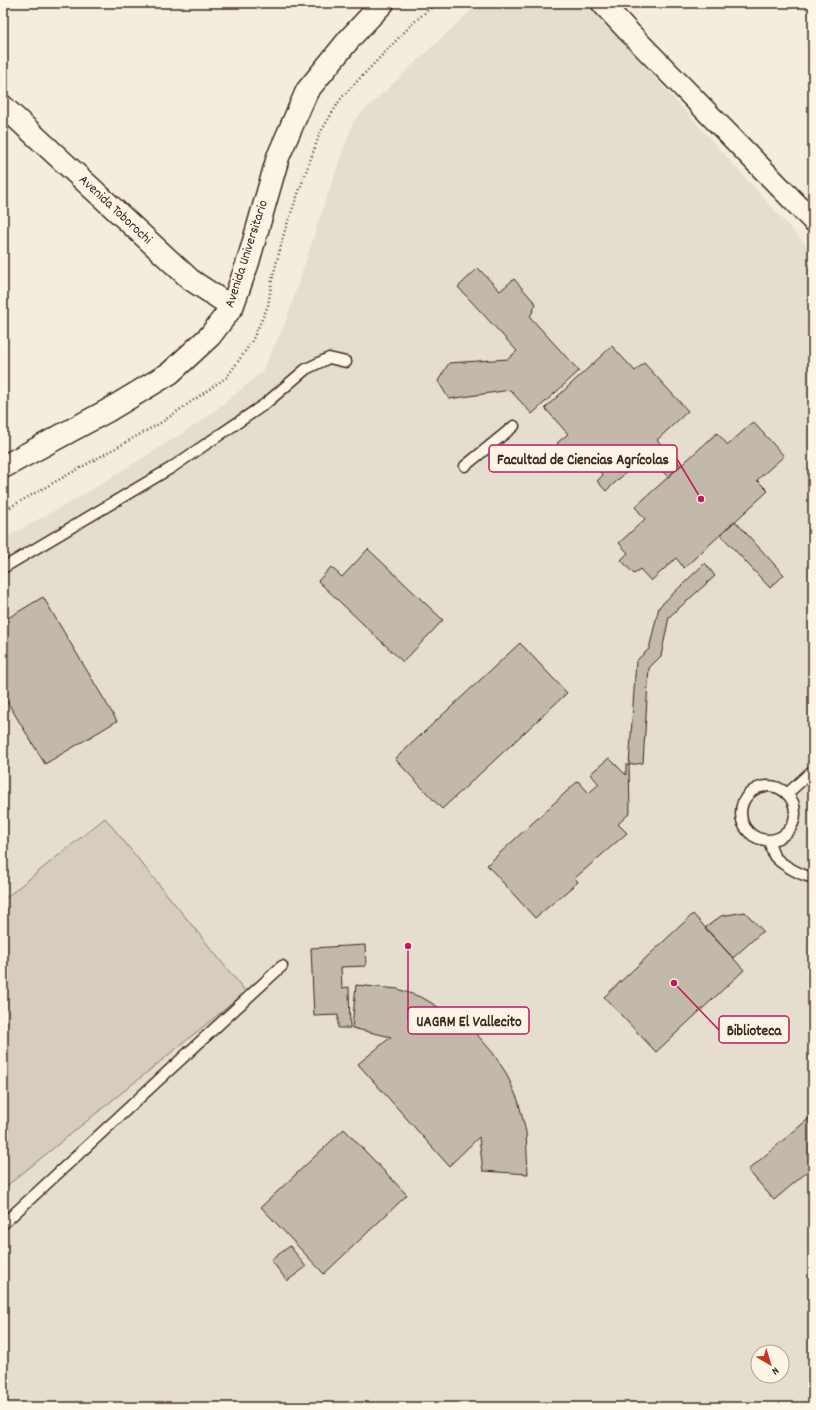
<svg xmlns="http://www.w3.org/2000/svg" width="816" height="1410" font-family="Dekko,sans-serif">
<rect width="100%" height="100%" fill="#f4eddd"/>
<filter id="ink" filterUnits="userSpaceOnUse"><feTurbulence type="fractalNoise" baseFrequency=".025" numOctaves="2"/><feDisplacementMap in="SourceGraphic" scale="8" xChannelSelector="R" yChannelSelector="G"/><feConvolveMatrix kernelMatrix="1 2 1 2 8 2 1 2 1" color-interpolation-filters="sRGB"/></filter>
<g filter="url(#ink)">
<path fill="#e5ddce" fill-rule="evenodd" d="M479,3h109l225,250v1154h-810v-868l80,-44 119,-74 59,-48 24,-49 38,-116 31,-88zM758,1352h24v24h-24z"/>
<path fill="#d6cdbd" stroke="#887c6e" d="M105,818l141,174 -243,197v-289z"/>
<path fill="#c3b9aa" stroke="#3b2a1e" d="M478,268l22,23 14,-12 22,25 -6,13 49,54 -47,43 -22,-24 -61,9 -11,-18 11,-18 59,-4 9,-8 -59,-64z
M612,346l23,25 9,-8 44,48 -31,29 24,25 -13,12 -22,-23 -40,37 -9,-10 6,-6 -25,-26 -8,7 -13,-13 11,-9 -23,-26z
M753,422l31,34 -27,24 11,11 -84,77 -8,-10 -25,23 -11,-12 -6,5 -13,-14 7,-7 -9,-10 26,-24 -10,-12 82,-74 11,12z
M735,521l49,54 -14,13 -50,-54z
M368,549l75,71 -40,42 -85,-81 13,-14 11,10z
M705,563l10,13 -46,41 -8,39 -12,12 -6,95 -14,2 7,-104 13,-12 10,-42z
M43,597l74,124 -72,43 -42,-69v-74z
M520,643l47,50 -125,116 -47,-50z
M609,758l17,17v-10h3l1,48 -12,11 9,9 -52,45 3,4 -43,36 -48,-53 91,-84 11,12 10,-9 -9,-10z
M745,912l18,19 -30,27 -28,-30 16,-12z
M693,914l51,56 -88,82 -52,-55z
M365,945l1,21 -25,1 1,21 7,-1 1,41h-12v-13l-24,1 -3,-68z
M356,985l42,4 25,9 32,19 19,14 19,22 13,20 12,27 8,32 2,42 -45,-3 -4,-34 -30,29 -91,-102 33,-27 -39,-9z
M813,1115v52l-39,33 -26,-30z
M344,1129l63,66 -83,79 -63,-67z
M290,1246l16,21 -19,14 -16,-21z
M813,1349v58h-4z"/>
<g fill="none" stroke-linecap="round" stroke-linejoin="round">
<g stroke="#3b2a1e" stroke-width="13">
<path id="lane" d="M465,466l49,-40
M3,568l168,-100 94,-64 41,-35 23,-11 17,4
M741 813a27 27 0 1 1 54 0a27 27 0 1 1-54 0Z
M787,794l26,-24
M769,840c2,6 3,15 7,18 7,7 27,19 37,19
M3,1224l279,-258"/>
</g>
<g stroke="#3b2a1e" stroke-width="24">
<path id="street" d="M602,3l27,29 184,189
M3,106l188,174 41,27"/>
</g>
<g stroke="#3b2a1e" stroke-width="25">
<path id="secondary" d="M3,467l104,-56 63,-38 40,-37 22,-29 16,-45 30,-105 29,-66 44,-54 32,-34"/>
</g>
<path stroke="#3b2a1e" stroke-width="2.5" stroke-dasharray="1 3" stroke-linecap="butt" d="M3,511l159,-89 65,-45 24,-34 17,-37 4,-26 13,-50 35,-97 22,-36 70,-73 24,-21"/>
<use href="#lane" stroke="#fcf5e5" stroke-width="10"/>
<use href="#street" stroke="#fcf5e5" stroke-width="21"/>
<use href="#secondary" stroke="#fcf5e5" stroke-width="22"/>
</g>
</g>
<g text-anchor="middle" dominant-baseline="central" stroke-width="3.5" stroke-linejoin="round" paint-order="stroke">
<g font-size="14" fill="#3b2a1e" stroke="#fcf5e5">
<text transform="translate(115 210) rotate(43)">Avenida Toborochi</text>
<text transform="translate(247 254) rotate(-72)">Avenida Universitario</text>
</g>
</g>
<path fill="none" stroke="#c2185b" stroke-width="1.5" d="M701 499L677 459M408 946L408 1021M674 983L719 1030"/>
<g fill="#c2185b" stroke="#fcf5e5" stroke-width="1.5">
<circle cx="701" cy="499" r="4"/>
<circle cx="408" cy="946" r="4"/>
<circle cx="674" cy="983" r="4"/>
</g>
<g fill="#fcf5e5" stroke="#c2185b" stroke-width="1.5">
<rect x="489" y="445" width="188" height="27" rx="4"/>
<rect x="408" y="1007" width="121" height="27" rx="4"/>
<rect x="719" y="1016" width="70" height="27" rx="4"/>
</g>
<g font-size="15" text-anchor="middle" font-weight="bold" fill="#3b2a1e">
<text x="583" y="464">Facultad de Ciencias Agrícolas</text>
<text x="469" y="1026">UAGRM El Vallecito</text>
<text x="754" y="1035">Biblioteca</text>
</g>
<rect width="816" height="1410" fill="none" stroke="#fcf5e5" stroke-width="16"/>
<rect x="8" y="8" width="800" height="1394" fill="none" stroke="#3b2a1e" stroke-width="1.5" filter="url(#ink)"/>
<g transform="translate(770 1364) rotate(142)"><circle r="19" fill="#fcf5e5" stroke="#afa495"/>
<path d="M0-3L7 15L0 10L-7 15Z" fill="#c8321e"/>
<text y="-6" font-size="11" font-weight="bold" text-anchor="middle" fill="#3b2a1e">N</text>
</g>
</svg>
